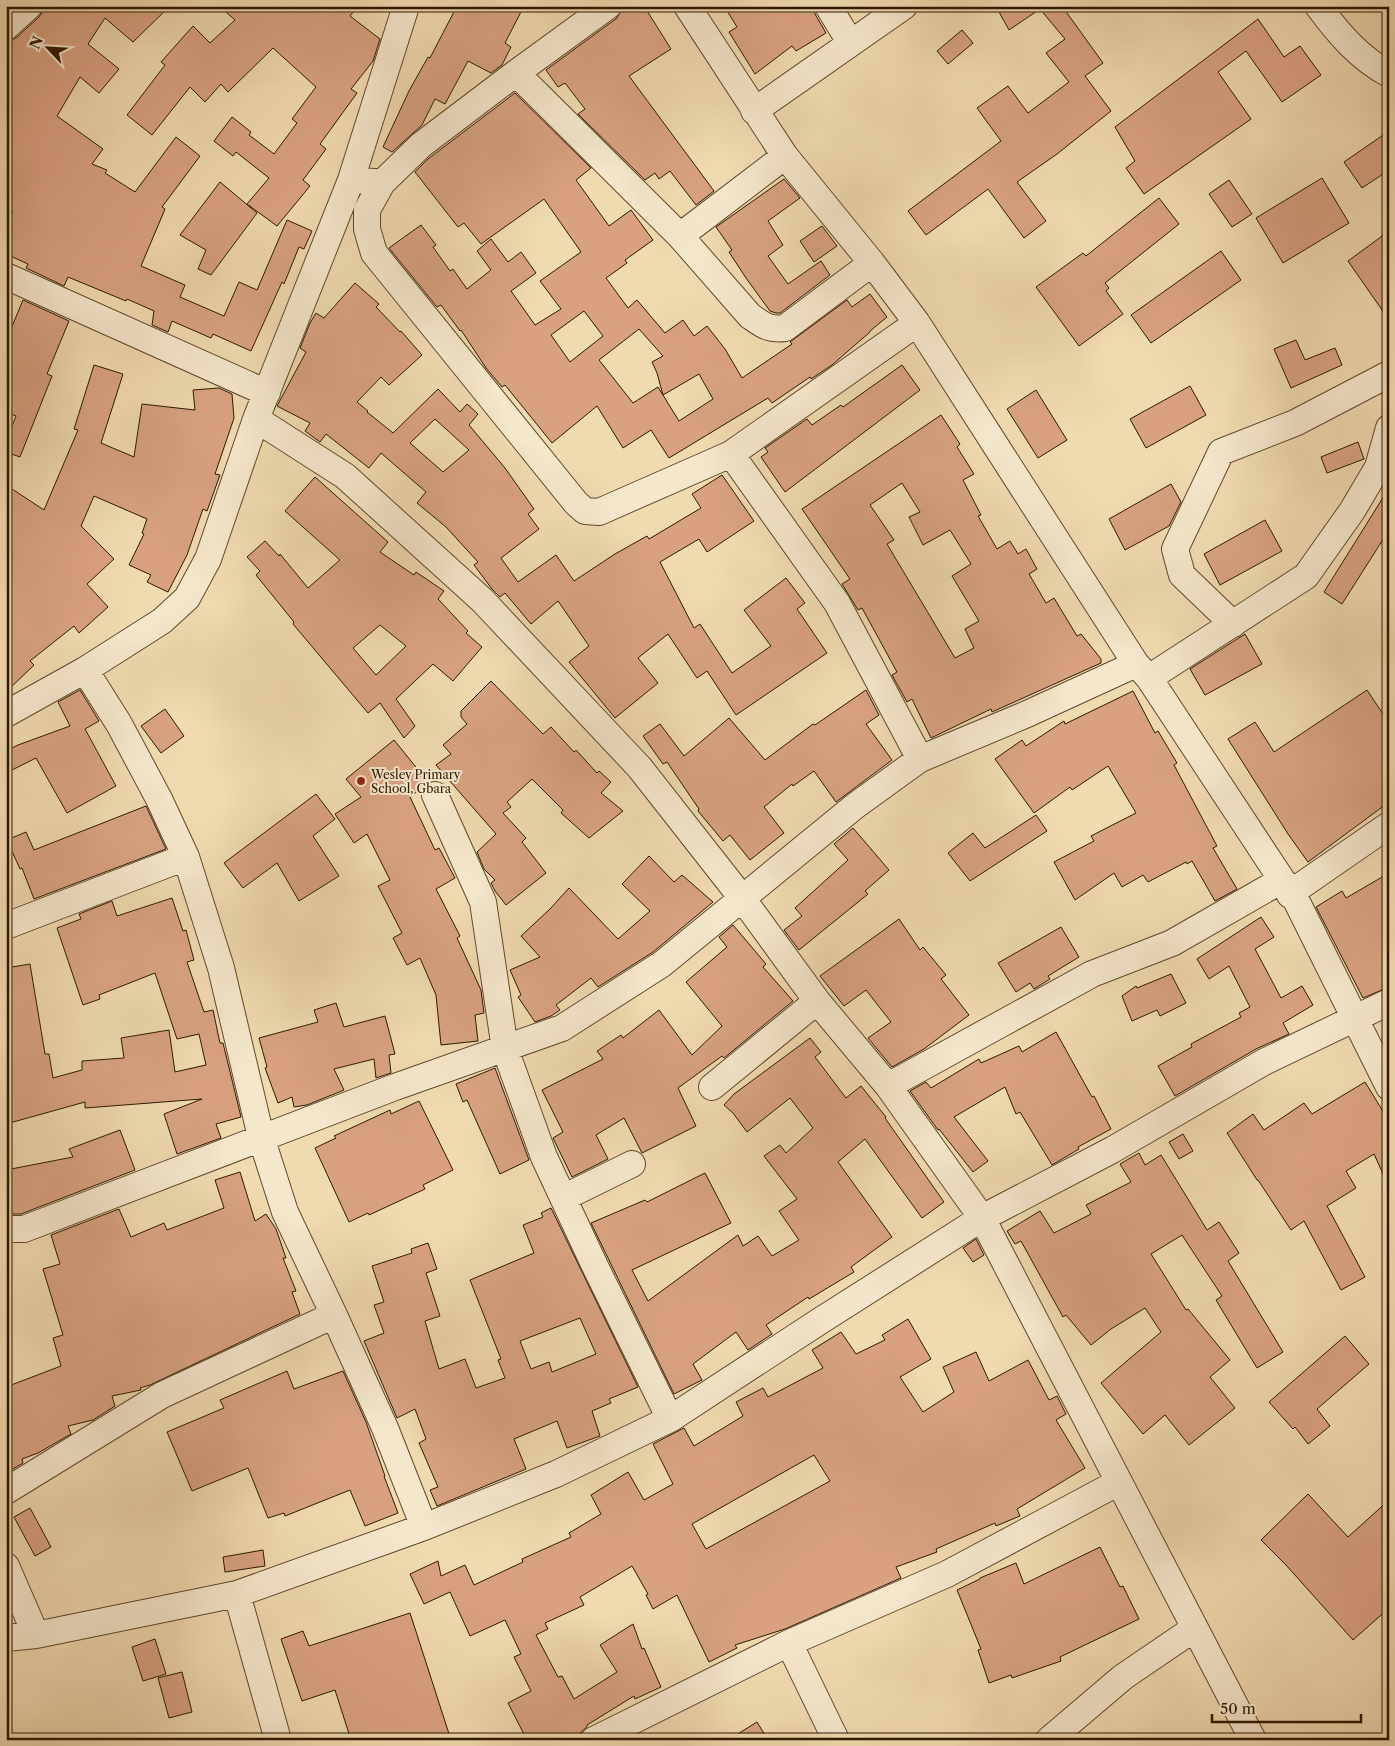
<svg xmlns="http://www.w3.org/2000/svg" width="1395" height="1746" font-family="'Libre Caslon Text',serif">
<rect width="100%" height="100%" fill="#f0dab0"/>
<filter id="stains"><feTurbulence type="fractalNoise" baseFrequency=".004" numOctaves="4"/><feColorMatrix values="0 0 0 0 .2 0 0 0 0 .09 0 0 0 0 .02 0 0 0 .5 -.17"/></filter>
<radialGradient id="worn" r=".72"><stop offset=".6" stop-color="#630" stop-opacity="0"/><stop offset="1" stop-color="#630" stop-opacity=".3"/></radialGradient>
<path fill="#d8a281" stroke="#2d1800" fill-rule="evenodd" d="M44,6h126l-37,36 -28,-24 -17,26 31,25 -20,24 -19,-16 -23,39 46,33 -11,15 15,6 -2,3 30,19 41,-55 24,19 -38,51 3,2 -24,57 44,19 -5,12 44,19 15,-34 18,8 30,-70 25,11 -8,18 -5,-2 -15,37 -2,-2 -31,69 -38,-17 -2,4 -39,-17 -4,11 -16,-7 2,-14 -27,-12 -1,2 -58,-24 -4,9 -38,-18 2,-4 -22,-10v-28l7,-14 -7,-3v-167l10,-4 23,-21 4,-6z
M219,6h139l-8,10 30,23 -7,22 -22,28 6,4 -37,51 6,5 -23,31 7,6 -33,40 -30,-22 22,-26 -33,-26 -3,4 -19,-15 18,-24 19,15 -2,3 25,19 23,-31 -5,-4 24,-32 -43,-39 -45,44 -7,-8 -16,18 -15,-15 -38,48 -25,-20 38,-50 -4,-3 32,-36 17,17 25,-23z
M457,6h67l-19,37 6,4 -9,18 -11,8 -23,-12 -23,43 -10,-5 -13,26 -30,27 -9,-5 26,-56 19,-34 2,1z
M627,6h17l27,43 -42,27 85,115 -18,14 -26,-34 -11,8 -4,-6 -10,7 -67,-66 7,-5 -20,-26 -7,4 -12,-17 71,-52 5,-9z
M724,6h89l2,8 11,19 -30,18 -4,-5 -37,28 -26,-42 8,-5z
M1007,6h55l41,57 -18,13 26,35 -54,43 -40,28 29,39 -22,17 -36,-49 -62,46 -18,-24 93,-70 -24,-33 31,-22 20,27 41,-31 -23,-29 19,-14 -25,-30 -31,21 -10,-18z
M1258,19l26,38 16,-11 21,29 -39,27 -36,-51 -28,21 33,47 -107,75 -18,-26 9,-7 -20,-34z
M962,30l11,13 -25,21 -11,-13z
M515,93l76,75 -15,12 33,46 22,-16 22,30 -28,20 2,3 -21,15 22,30 9,-8 28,33 18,-13 11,16 13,-10 18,23 17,29 50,-34 -2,-2 57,-42 5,7 18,-13 17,23 -17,14v1l-38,33 -21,14 -1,-2 -38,26 -4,-5 -99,60 -18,-28 -28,18 -26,-42 -45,37 -47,-58 -3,2 -16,-19 -25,-38 -1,1 -19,-26 -4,2 -48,-59 32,-23 15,20 -3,2 17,24 3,-2 14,20 24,-19 -14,-19 14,-12 17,23 13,-10 15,21 -25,18 24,34 26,-16 -21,-28 41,-29 -37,-53 -63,45 -17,-21 -6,4 -43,-55 13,-13zM584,311l19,25 -33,26 -19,-27zM639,329l24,27 -11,6 5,11 6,22 36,-21 14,25 -34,22 -21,-34 -25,16 -34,-43z
M1389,131v39l-27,18 -18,-26z
M1322,178l27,45 -66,40 -27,-45z
M784,179l16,19 -32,23 15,24 -15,11 20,28 33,-23 9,14 -50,38h-4l-6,-2 -24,-33 -17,-26 3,-2 -16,-23z
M1229,180l23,34 -20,13 -23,-33z
M220,182l37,31 -46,62 -13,-6 8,-19 -26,-15z
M1159,198l20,26 -74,59 4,5 -3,3 17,23 -44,32 -43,-59 47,-34 3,3z
M822,226l15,20 -23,16 -14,-21z
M1389,231v89l-41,-59z
M1221,251l20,29 -90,63 -20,-28z
M355,283l24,21 -3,3 24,25 1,-1 21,24 -33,30 -8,-8 -24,25 11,9 -1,1 26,21 45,-44 22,23 7,-8 11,10 -9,11 36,43 29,41 -6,5 11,15 -38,29 17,24 38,-27 18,26 41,-27 32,-18 2,3 52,-31 -9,-14 30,-19 32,46 -47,31 -8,-13 -39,23 34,66 6,-4 32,49 39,-27 -27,-36 42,-32 19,25 -8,6 30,44 -91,62 -29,-44 -10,7 -29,-44 -30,24 20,25 -43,35 -46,-56 20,-16 -31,-45 -27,23 -26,-31 -5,4 -8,-8 -18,-24 4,-3 -32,-35 -29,-24 9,-11 -45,-39 -12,15 -43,-34 -6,8 -15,-11 5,-8 -33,-17 29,-54 -6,-4 10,-25 6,-10 8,5zM435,419l34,31 -26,22 -33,-29z
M23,300l46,21 -22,53 5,2 -32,81 -14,-5v-11l10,-25 -10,-4v-71z
M1296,340l9,20 30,-12 7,17 -51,23 -17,-39z
M94,365l29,9 -22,69 33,14 8,-53 53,6 -2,-20 26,-2 13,6 2,24 -19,56 5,1 -13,36 -4,-2 -16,46 -19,37 -21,-10 4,-7 -22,-10 15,-31 -2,-1 5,-14 -53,-23 -13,30 33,33 -27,25 21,23 -29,26 -5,-7 -44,35 4,4 -28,27v-207l38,25 34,-80 -4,-1z
M902,365l18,25 -135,102 -24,-35 7,-5 -3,-4 42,-29 5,6 29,-20 2,2z
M1190,386l16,29 -60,33 -16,-29z
M1036,390l31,50 -29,18 -31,-49z
M941,415l19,29 -3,3 17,27 -11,6 18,35 -3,1 19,33 13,-8 8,13 8,-5 11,20 -8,5 17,29 8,-5 23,38 4,-2 20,25v4l-109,49 -1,-3 -60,29 -19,-39 -5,3 -15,-27 5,-3 -35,-64 -4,2 -16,-26 8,-5 -48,-70zM902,483l18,29 -11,5 14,28 27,-15 21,34 -19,12 27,45 -14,8 9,19 -19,10 -68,-114 7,-4 -24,-35z
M1358,442l6,17 -37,14 -6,-16z
M315,477l73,65 -8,10 34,23 2,-3 28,19 -6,8 30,32 -2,2 16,14 -29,34 -20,-17 -37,35 19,27 -11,12 -24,-35 -12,10 -75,-89 1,-2 -38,-47 4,-4 -13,-14 18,-16 14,15 1,-2 28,34 32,-28 -55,-49zM380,625l26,21 -30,29 -23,-27z
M1171,484l10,18 -12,24 -44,24 -16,-31z
M1389,488v42l-47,74 -18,-12z
M1265,520l17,31 -62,34 -16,-31z
M1245,634l17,30 -57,31 -15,-26z
M491,681l52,53 8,-7 23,25 2,-2 21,23 2,-2 12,11 -10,11 22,18 -34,27 -28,-25 2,-3 -31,-31 -25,23 4,5 -8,6 23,25 -4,4 24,31 -40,32 -11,-14 -4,-8 4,-3 -11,-11 -7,-17 19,-18 -60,-69 15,-11 -8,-9 24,-21 -6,-7v-6z
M80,690l19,31 -14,8 31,57 -49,27 -31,-55 -30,15v-22l12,-6 52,-19 -12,-24z
M866,690l13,25 -13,9 26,36 -56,42 -22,-31 -21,15 -1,-2 -28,23 20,26 -34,27 -20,-25 -7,6 -25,-30 1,-2 -32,-47 -4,2 -20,-28 17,-12 24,32 45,-38 36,42 48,-36 2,1z
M1367,690l22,33v79l-81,60 -20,-28 -60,-95 27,-17 19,30z
M1133,691l22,42 3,-2 19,32 -3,2 43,81 -4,2 24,41 -22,12 -23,-40 -5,3 -1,-2 -38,20 -5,-7 -21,12 -8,-14 -39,27 -21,-38 40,-21 -3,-5 45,-23 -28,-47 -36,24 -2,-3 -36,26 -39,-54 27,-19 4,6 38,-25 1,3z
M165,709l19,27 -23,17 -20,-27z
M394,740l34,42 -14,12 -3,-3 -2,1 3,4 -2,1 25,53 4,-2 16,30 -19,11 24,47 -3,2 24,52 3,23 -9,2 3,26 -37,4 -5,-50 -16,-37 -13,7 -14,-27 9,-5 -24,-47 12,-6 -23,-46 -13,9 -19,-29 26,-17 -15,-18z
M316,794l19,25 -22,17 26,40 -40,25 -22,-38 -34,25 -19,-25z
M146,806l20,43 -132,50 -12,-31 -2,1 -13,-29 19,-8 8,18z
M1036,815l11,16 -77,50 -22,-28 25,-20 12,15z
M853,828l36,42 -24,21 3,3 -69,56 -15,-20 18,-14 -7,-8 53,-48 -14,-16z
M649,856l25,26 8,-7 31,27 -60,50 -55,35 -7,-9 -35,27 4,5 -9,6 -16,6 -17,-25 3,-2 -11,-25 30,-13 -19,-21 29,-27 19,-21 49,51 32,-28 -28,-27z
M1389,873v114l-26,11 -47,-91 26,-16 4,7z
M172,898l11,33 3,-1 8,30 -7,2 17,50 9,-2 7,33h3l18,74 -25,7 5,14 -44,16 -13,-40 38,-15 -117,9v-6l-79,22v-156l24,-4 15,90h4l4,24 29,-8v-9l42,-3 -3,-20 48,-8 6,42 31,-7 -7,-31 -22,5 -22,-66 -56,22 1,4 -17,6 -26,-77 24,-9 -2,-5 33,-13 5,15z
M1261,917l13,20 -19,12 26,49 21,-12 11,19 -30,18 6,11 -33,15 -81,47 -17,-30 34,-19 -1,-3 50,-27 -2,-4 11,-6 -21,-41 -20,13 -12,-20z
M899,919l21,31 3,-3 23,28 -5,4 28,36 -45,34 -32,18 -24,-29 23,-16 -25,-32 -22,16 -24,-30z
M733,925l33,39 -3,3 30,34 -69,57 -2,-2 -44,32 18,38 -54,27 -18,-35 -28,17 12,24 -36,18 -19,-39 10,-6 -21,-42 61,-31 -6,-8 24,-16 2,3 36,-28 33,45 30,-29 -36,-44 41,-35 -8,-10z
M1061,927l18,30 -31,19 2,3 -16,10 -4,-6 -14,9 -18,-29z
M1171,974l15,29 -26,13 -3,-6 -25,11 -10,-25 14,-10 1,2z
M336,1003l8,24 41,-11 10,38 -6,1 2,18 -15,5 -2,-19 -40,10 10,21 -37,15 -13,2 -2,-10 -14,6 -13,-35 2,-1 -8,-29 59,-16 -4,-12z
M1056,1032l36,65 2,-1 17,33 -33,18 1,2 -27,16 -32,-53 -4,2 -11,-27 -51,30 34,44 -15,11 -34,-43 -1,1 -28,-39 16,-9 5,6 48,-29 2,4 38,-17 3,6z
M810,1038l11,14 -6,5 31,41 15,-12 25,31 -1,1 59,84 -22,16 -57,-79 -27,23 54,75 -41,30 3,5 -45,27 -1,-2 -42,28 6,9 -24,16 -12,-18 -43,32 9,16 -28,14 -83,-171 54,-23 2,2 58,-29 26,50 -99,47 16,31 90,-66 5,11 15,-10 14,20 27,-16 -20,-29 18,-12 -33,-43 16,-11 6,8 27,-25 -23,-30 -43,34 -14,-19 -9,-8 10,-11z
M495,1068l34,92 -29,14 -33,-74 -4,2 -7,-18z
M1365,1082l24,39v66l-15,-33 -28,17 10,17 -29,18 38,71 -24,13 -37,-69 -13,9 -33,-50h-1l-30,-47 26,-19 11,16 40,-27 8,11z
M419,1101l34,69 -30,15 2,4 -56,26 -1,-2 -19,9 -34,-74 21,-10 -2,-2 56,-26 1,4z
M120,1130l15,40 -114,44h-15v-44l67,-13 -4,-8z
M1183,1134l10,17 -14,8 -10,-17z
M1139,1153l6,12 16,-10 46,75 12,-8 20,31 -11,8 55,91 -26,16 -41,-68 6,-4 -40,-61 -31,19 35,56 2,-1 42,51 -20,17 25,31 -46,37 -24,-30 -22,19 -42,-51 60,-51 -16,-24 -34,21 -20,16 -25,-30 -3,2 -42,-76 -6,3 -8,-13 33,-20 14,22 37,-19 -5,-9 45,-23 -11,-18z
M240,1172l15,49 11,-7 10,15 10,29h-3l13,33 -4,1 8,22 -150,71 -10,3 1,2 -29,6 3,10 -22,14 -25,6 3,8 -33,19 -16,6 1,4 -17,10v-86l55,-21 -8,-28 10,-3 -20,-66 17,-5 -9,-29 68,-26 12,28 33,-14 3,7 57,-22 -9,-28z
M551,1208l87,179 -29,12 2,4 -19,8 8,25 -33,12 -10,-27 -43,18 12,30 -89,37 -7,-16 8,-3 -19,-44 7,-4 -11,-30 -18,9 -33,-77 20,-8 -10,-28 10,-3 -12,-36 40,-13 -1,-4 17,-6 9,26 -11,4 14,43 -15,5 14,48 26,-10 11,29 29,-10 -7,-18 3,-1 -31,-79 64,-27 -11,-28 20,-8 -2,-4zM580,1318l16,36 -44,18 -3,-10 -18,7 -11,-28z
M976,1239l8,16 -11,7 -10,-14z
M908,1319l23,40 -31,18 23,35 31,-20 -11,-25 33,-15 13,29 39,-21 21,40 8,-4 9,18 -10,6 29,48 -68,41 3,7 -24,10 -1,-3 -59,26 1,3 -41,15 5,11 -116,51 -50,16 2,3 -28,14 -32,-67 -24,14 -7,-14 2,-1 -16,-28 -52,31 4,8 -39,18 3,6 -12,6 22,42 4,-1 12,23 43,-27 -17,-27 33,-21 9,25 2,-1 17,39 -26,12 -1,-3 -47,29v2l-6,5 -2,8h-52l-19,-37 23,-12 -17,-34 7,-3 -16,-34 -35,16 -20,-44 -26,12 -14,-30 28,-13 3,15 24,-11 9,20 49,-23 -1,-3 49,-22 -2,-4 32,-19 -10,-19 37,-23 16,28 29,-16 -20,-40 31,-16 10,18 49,-30 -7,-14 27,-14 5,9 55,-29 -11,-18 29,-18 15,22 29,-14 -3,-5zM814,1455l16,26 -124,68 -14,-25z
M1345,1336l24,28 -52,45 13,17 -22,18 -13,-17 -2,2 -24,-27z
M287,1371l7,18 49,-18 23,51 19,54h-1l14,37 -33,13 -15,-36 -65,26 -1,-3 -16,5 -20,-50 -56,23 -25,-59 57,-24 -4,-8z
M1308,1494l40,43 41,-37v108l-36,32 -67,-75 -25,-25z
M30,1508l21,39 -16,9 -21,-39z
M1100,1547l20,40 3,-1 16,33 -79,38 1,4 -49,17 -1,-3 -22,8 -11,-33 3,-1 -24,-59 23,-11v-1l36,-15 8,21z
M263,1550l2,16 -40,6 -2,-15z
M410,1613l41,127h-100l-16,-50 -33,11 -21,-62 22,-8 6,15z
M155,1639l11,35 -23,7 -11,-34z
M182,1672l10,40 -23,6 -11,-40z
M757,1722l11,18h-40z"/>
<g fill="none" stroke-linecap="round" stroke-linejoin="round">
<g stroke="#5e482c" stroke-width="28">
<path id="minor" d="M687,6l98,150 87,107 45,60 219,341 13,14 133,202 10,12 97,195
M828,6l22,36
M1318,6c20,27 41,52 71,68
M6,27l23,-21
M516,73l164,163 70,80c13,9 18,14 35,12l87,-65
M754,111l150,-105
M364,181l18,2 39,-38 95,-72 92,-67
M382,183l-15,27v19l7,24 202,250 9,8 14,1 132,-58 186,-131
M680,236l105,-80
M6,276l261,117
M256,419l89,57 137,124 158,168 102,130 75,103 71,85 94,132 271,522
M731,454l106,149 83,156
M1233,624l-51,-49 -7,-26 46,-97 74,-29 94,-49
M85,670l34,54 40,75 27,58 35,111 40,169 24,75 49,103 51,113 39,99
M1149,678l157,-102 46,-65 26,-44 11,-39
M6,714l79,-44 77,-49 25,-23 21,-39 48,-140 95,-239 55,-174
M435,795l48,107 22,147 39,108 50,107 76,155
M1292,892l97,-67
M6,926l180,-69
M888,1086l204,-112 80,-31 110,-63 8,15
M712,1087l105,-86
M563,1198l69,-34
M6,1229h18l371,-142 167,-59 100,-64 193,-158 65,-47 107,-45 109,-50
M6,1491l156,-96 172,-80
M6,1566l30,69
M237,1594l41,146
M6,1638l30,-3 201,-41 187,-67 132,-53 114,-55 150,-98 162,-103 130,-68 152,-88 125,-60
M789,1643l47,97
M594,1740l195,-97 158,-69 172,-92
M1049,1740l74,-63 72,-49"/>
</g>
<use href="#minor" stroke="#f5e7cc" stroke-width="26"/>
</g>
<circle fill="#8f2418" stroke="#f5e7cc" stroke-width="2" cx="361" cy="781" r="5"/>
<g text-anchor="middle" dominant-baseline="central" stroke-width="4" stroke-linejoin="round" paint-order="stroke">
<g font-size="12" fill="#2d1800" stroke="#f5e7cc" text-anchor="start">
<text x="371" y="774">Wesley Primary<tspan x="371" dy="14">School, Gbara</tspan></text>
</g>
</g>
<rect width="1395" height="1746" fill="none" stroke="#f0dab0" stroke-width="25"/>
<rect x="8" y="8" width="1380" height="1731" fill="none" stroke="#2d1800" stroke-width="2.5"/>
<rect x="12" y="12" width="1370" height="1721" fill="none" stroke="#2d1800"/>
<g transform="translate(48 48) rotate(295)" stroke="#f5e7cc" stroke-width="4" paint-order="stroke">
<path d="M0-4L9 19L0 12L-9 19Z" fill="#2d1800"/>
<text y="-8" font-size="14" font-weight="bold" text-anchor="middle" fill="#2d1800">N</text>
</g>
<path d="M1212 1714v8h149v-8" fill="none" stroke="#2d1800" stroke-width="2.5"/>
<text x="1220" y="1714" font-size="15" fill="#2d1800" stroke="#f5e7cc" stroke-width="4" paint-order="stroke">50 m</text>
<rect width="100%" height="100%" filter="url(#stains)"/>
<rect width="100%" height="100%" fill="url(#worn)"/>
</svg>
